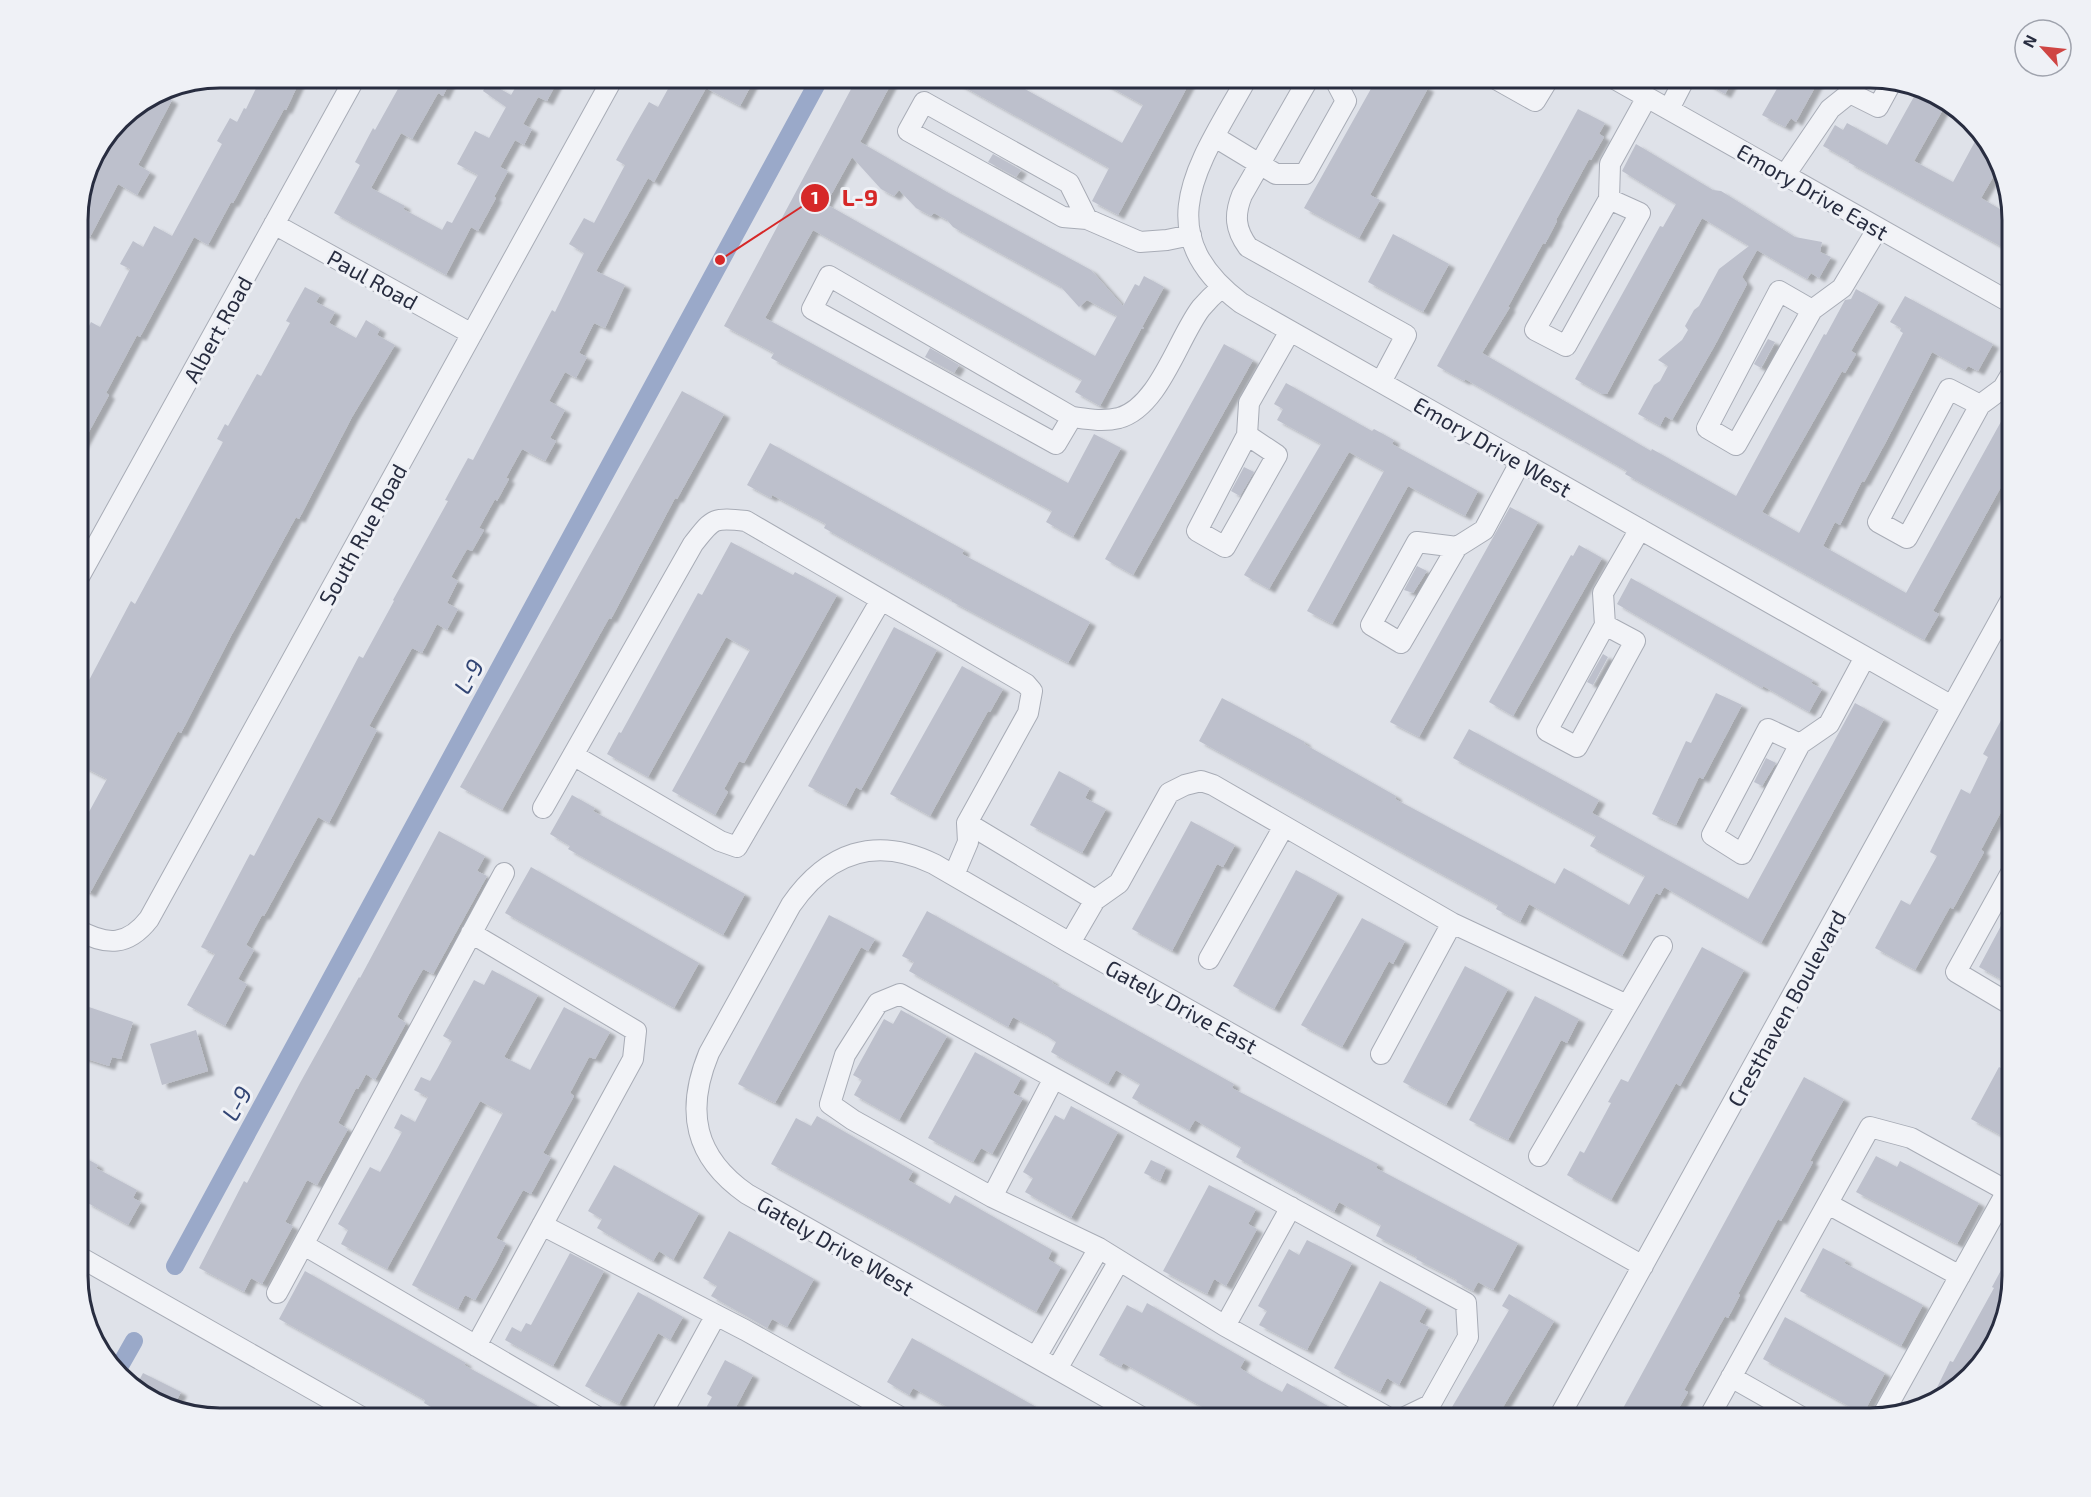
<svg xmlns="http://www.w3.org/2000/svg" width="2091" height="1497" font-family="'Exo 2',sans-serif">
<defs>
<filter id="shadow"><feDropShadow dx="6" dy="4" stdDeviation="1.5" flood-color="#0004"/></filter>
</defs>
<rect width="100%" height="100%" fill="#dfe2e9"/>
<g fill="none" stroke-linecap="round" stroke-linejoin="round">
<path stroke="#9aa9c9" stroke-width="18" d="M175,1266l645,-1188
M117,1371l17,-30"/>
</g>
<path fill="#bdc0cc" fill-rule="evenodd" filter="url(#shadow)" d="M261,78h40l-15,32 -2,-1 -51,94 -2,-1 -23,43 -14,-8 -54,100 -3,-2 -31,58 3,2 -31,57v-94l8,-13 -5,-3 10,-20 9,5 30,-58 -10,-5 13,-23 10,6 11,-21 18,10 50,-92 -5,-3 13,-23 7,4 7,-14 2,1z
M404,78h48l-9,18 -5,-3 -26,46 -11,-6 -30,55 34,18 -2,3 39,21 5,-9 5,2 26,-48 -21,-11 18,-33 14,7 17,-31 -23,-16 5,-9 23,13 10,-17h38l-12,23 -9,-4 -15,27 9,5 -8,16 -9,-5 -15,27 8,4 -14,26 2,1 -18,33 -7,-4 -25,48 -112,-62 26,-48 -5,-3 18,-34 2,2z
M674,78h81l-15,28 -34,-18 -52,94 -6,-4 -52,93 29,14 -20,43 -11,-5 -15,30 8,4 -11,21 -11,-6 -16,29 16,9 -15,28 6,3 -11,20 -23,-12 -16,29 3,1 -12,22 -2,-2 -16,29 5,2 -12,21 -5,-2 -16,28 7,4 -11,22 11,6 -11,21 -10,-6 -15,29 -10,-5 -43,78 8,4 -48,93 -11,-6 -54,99 -2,-1 -16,30 8,5 -16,29 9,5 -22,42 -38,-21 28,-51 -14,-7 49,-93 4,2 105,-200 4,2 31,-57 -1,-1 55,-99 -3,-1 23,-42 5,2 79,-150 3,2 29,-59 -15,-9 15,-26 10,5 31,-58 -9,-5 19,-34 14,-24 9,5z
M857,78h37l-34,64 87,50 144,78 32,36 12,-22 4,2 5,-10 20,11 -22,40 2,1 -3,1 -41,77 -25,-14 7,-12 -269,-150 -48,88 303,165 26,-49 27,14 -48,89 -27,-15 6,-11 -281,-153 3,-5 -50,-27zM852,157l29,32 13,7 5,-6 17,18 15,8 3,-3 13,7 6,7 108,60 18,20 8,-7 30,16 -22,40 -269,-152z
M948,78h57l117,65 21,-38 -49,-27h98l-74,137 -26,-14 17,-33z
M1377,78h34l17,10 -58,107 10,5 -21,38 -55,-30z
M1697,78h37l-9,16z
M1783,78h37l-24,44 -5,-4 -6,9 -23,-12z
M159,93l13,7 -34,65 12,7 -13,23 -19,-11 -28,53 -12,-6v-20l6,-20 38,-72 4,-5z
M1916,93l30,11 -32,57 39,21 26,-48 19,23 2,8 -19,33 31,18 1,37 -165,-91 2,-1 -27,-15 12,-21 8,5 4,-7 40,22z
M1578,109l27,14 -6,11 5,3 -13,23 -2,-1 -33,61 1,1 -12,23 -2,-1 -35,64h2l-28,46 169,98 1,-2 84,47 88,-162 2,1 19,-35 6,-1 5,-10 23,13 -28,49 5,3 -11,19 -3,-2 -80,141 37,21 104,-200 -3,-2 1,-3 -11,-6 15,-26 88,48 -15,27 -10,-5 -3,4 -33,-18 -45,88 -23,42 -2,-1 -22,44 -5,-3 -12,24 83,47 107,-193v65l-80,146 6,3 -15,26 -299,-166 2,-3 -162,-92 -1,2 -27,-15z
M1636,144l77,46 8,1 74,46 27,5 -2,10 11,5 -12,21 -8,-5 -4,6 -50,-29 -15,27 5,7 -32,61 -43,75 -7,-4 -5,10 -22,-12 16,-29 6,-4 8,-15 -10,-6 24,-20 6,-10 -3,-4 9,-16 5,-4 20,-37 30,-23 -47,-28 -95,176h-5l-27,-15 85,-153 3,1 13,-23 -54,-33z
M993,154l28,16 -5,7 -28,-15z
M1393,234l56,30 -26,48 -55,-30z
M305,287l15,8 -4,7 19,10 -6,11 27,15 10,-18 14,9 -3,6 18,10 -43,72 -53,102 -3,-2 -65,119 -50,97 -3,-2 -88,162 -12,-6v-55l29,-53 -29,-15v-63l53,-100 4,3 88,-162 -6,-3 8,-15 3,2 29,-52 4,2 29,-53 -4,-2z
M1768,339l7,3 -14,26 -7,-4z
M1224,344l29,16 -120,215 -28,-16z
M930,348l29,17 -5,8 -29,-16z
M1286,383l86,48 2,-2 20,11 -2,4 86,47 -13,25 -57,-30 -76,138 -25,-13 77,-140 -35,-19 -80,137 -25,-14 77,-131 -44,-24 6,-11 -9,-5z
M682,391l42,23 -47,85 -2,-1 -64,121 -2,-1 -107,192 -42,-23z
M770,443l194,107 -2,4 128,68 -22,41 -117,-62 1,-1 -128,-72 2,-4 -54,-29 -1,3 -24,-13z
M1244,467l10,5 -14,24 -9,-5z
M1510,507l28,15 -119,215 -29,-15z
M731,542l62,33 2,-3 42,23 -93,168 -5,-2 -15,28 4,3 -13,23 -43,-24 78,-141 -24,-13 -78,140 -41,-23 12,-22 2,1 77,-140 4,2z
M1579,545l23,13 -89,158 -24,-14 82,-147 2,1z
M1417,566l10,5 -14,22 -9,-3z
M1631,578l182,102 -2,3 11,6 -13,23 -46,-26 -1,2 -9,-5 -136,-79z
M894,627l43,23 -76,140 -5,-3 -10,19 -38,-20z
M1603,654l5,3 -15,28 -6,-3z
M962,666l41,23 -13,23 -2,-1 -58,105 -40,-22z
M1716,693l26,12 -39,74 -4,-2 -23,48 -24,-11 34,-73 5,2z
M1222,698l83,44 -1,2 92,52 -1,3 160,85 9,-16 65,37 16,-29 -55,-30 6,-10 -143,-78 16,-29 130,71 -7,13 156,86 107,-196 29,16 -123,224 -97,-56 -4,8 -4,-2 -34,63 -93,-52 -9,18 -24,-13 2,-4 -299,-164z
M2013,698v102l-6,12 -5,-2 -21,40 3,2 -12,22 -19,35 -3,-2 -35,63 -40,-22 26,-48 9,5 27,-49 -7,-4 31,-63 9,5 18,-37 -5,-3z
M1766,758l10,5 -14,23 -8,-4z
M1059,771l31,17 -5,10 21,11 -24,44 -52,-28z
M572,795l23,13 -2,3 152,83 -22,41 -155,-86 2,-3 -20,-12z
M1191,821l44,24 -12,22 -6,-3 -45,87 -40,-22z
M439,831l46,25 -8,15 10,5 -54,98 -10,-5 -14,25 -12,23 9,6 -31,57 -9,-6 -8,15 -2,-1 -18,35 10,6 -31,56 -10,-5 -22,42 8,4 -31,58 -11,-6 -7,14 -45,-24 45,-87 3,2 53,-100 59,-106 1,1z
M531,867l168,96 -25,45 -169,-95z
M1296,870l42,23 -64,116 -41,-23z
M927,911l126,70 -1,2 182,101 -2,4 146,76 -2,4 142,75 -25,47 -15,-8 -5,9 -17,-9 1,-2 -41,-21 1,-2 -41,-21 5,-11 -13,-7 -29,-16 -5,10 -98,-55 5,-10 -46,-27 -6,10 -57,-32 8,-14 -24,-14 -8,14 -57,-32 5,-10 -13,-9 -30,-16 -5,10 -99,-56 5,-9 -12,-6z
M829,915l46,24 -7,12 -7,-4 -86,156 -37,-19z
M1362,918l43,23 -12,23 -4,-3 -47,86 -41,-22z
M2002,924l11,6v56l-34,-19z
M1702,947l42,23 -64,116 -4,-3 -65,117 -44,-25 13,-24 4,2 27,-50 -3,-1 13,-23 7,3z
M1465,966l43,23 -62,116 -43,-23z
M492,970l46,25 -34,62 26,13 34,-63 46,25 -15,27 -6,-2 -19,36 4,3 -31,57 8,4 -20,37 -8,-4 -27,48 10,5 -9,18 -22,39 -10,-5 -7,14 -46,-24 91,-172 -23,-12 -93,168 -46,-25 7,-14 -10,-6 32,-57 10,5 8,-14 14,-26 -8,-4 7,-14 14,8 13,-25 -14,-7 7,-13 9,4 7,-12 15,-28 -9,-5 31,-56 10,5z
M1535,996l44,23 -12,24 -6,-3 -53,100 -39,-20z
M83,1005l50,17 -12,37 -9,-2 -3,9 -31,-10v-36z
M901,1010l46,26 -48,84 -45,-25 8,-15 -9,-5 31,-56 9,5z
M196,1030l12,41 -46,14 -12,-41z
M975,1052l46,26 -8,15 10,5 -31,56 -11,-6 -8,14 -45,-24z
M1999,1067l14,7v68l-42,-23z
M1804,1077l40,22 -34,62 3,1 -32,59 -3,-2 -40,75 2,1 -12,23 -3,-2 -41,74 4,2 -13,23 -4,-3 -4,7h-33l-13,-7z
M1071,1106l47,26 -47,86 -46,-26 8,-14 -10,-6 32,-57 9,5z
M817,1116l96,55 -5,9 42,24 5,-9 97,55 -4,9 13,8 -25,45 -126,-72 -139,-76 25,-46 15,8z
M78,1154l20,11 -2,3 41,22 -4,8 8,4 -13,23 -42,-23 1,-2 -9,-5z
M1876,1156l21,11 3,-6 79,42 -22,41 -101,-52z
M1151,1160l15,7 -6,14 -16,-8z
M614,1165l85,48 -26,47 -14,-9 -6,10 -56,-33 5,-9 -14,-8z
M1209,1185l47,24 -8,15 9,5 -31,57 -12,-7 -7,15 -44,-23z
M729,1231l85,48 -27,48 -15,-8 -5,9 -56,-32 6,-10 -14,-8z
M1307,1240l45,23 -45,87 -48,-25 8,-14 -9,-5 31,-57 10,6z
M1823,1248l23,12 -2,3 79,42 -22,41 -101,-55z
M2013,1248v29l-29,86 -50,41 -6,2 22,-45 3,1 41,-74 -2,-1z
M570,1253l34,18 -51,95 -48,-26 7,-13 9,5 5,-9 5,2z
M305,1271l161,92 -2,2 97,54h-108l-29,-16 1,-3 -146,-81z
M1380,1281l47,26 -8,15 10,5 -30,58 -12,-7 -7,14 -46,-24z
M638,1292l45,25 -13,23 -12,-7 -39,71 -34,-18z
M1509,1294l45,27 -58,98h-51l64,-109 -7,-4z
M1147,1303l98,56 -5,9 14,9 28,15 5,-9 64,36h-127l-101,-56 -2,4 -22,-12 28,-50 15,8z
M1785,1317l100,56 -22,41 -100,-55z
M912,1338l128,71 -6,10h-65l-56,-31 -4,7 -22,-13z
M725,1360l28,15 -17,32 5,2 -5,10h-36l12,-22 -5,-3z
M143,1373l38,19 -6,12 -41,-14z"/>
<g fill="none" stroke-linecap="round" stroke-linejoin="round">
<g stroke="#a8acb6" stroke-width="22">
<path id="minor" d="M1247,78c-45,82 -103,152 -6,225l711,403
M1309,78l-67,117c-8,20 -7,34 6,52l158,88 -25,47
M1494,78l41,23 14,-23
M1613,78l400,226
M1850,93l28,14 12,-22
M1669,109l16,-31
M1215,137l61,37h29l41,-73 -12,-23
M1785,175l45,-66 20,-16 8,-15
M1609,199l31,14 -74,133 -31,-16 74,-131 1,-35 37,-67
M1087,219l-24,-2 -155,-86 16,-29 145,81 18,36 53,23 27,-2 24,-5
M274,224l198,110
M1812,310l-33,-19 -72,137 29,17 76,-135 30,-22 36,-60
M1980,405l-31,-16 -71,133 29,16 73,-133 23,-17 10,-17
M1072,417l-16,27 -244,-135 17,-33 243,141c15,2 31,5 47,1 40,-11 59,-80 82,-110 6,-7 13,-14 20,-20
M1247,435l30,20 -52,92 -28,-16 50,-96 2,-32 41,-72
M1457,547l-56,96 -30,-18 46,-83 40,5 27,-17 37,-69
M78,579l277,-501
M1605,625l30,16 -58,106 -30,-16 58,-106 -2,-32 37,-64
M1800,744l-58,110 -30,-19 56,-106 32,15 29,-20 36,-67
M573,755l147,86 17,6 144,-247
M543,808l150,-264c20,-25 19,-27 53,-23l280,163 6,7 -4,22 -61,110 1,19 -14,33
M967,823l128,77
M2013,869l-57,103 57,34
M78,930c29,16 50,16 71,-11l464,-841
M471,933l165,98 -3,28 -157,287
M1070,943l25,-43 24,-17 50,-90 16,-8 16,-4 12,4 239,138 175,82
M1209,959l75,-133
M1381,1054l71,-131
M1539,1156l123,-210
M992,1197l62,-119
M1828,1204l132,72
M542,1225l203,105 159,89
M304,1245l297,174
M78,1256l287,163
M277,1293l227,-420
M1225,1326l66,-119
M1036,1357l63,-109
M1057,1369l62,-108
M1731,1377l74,42
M1882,1416l125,-225 6,-4
M228,1419h12
M659,1419l57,-104
M1145,1419l-398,-225c-53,-37 -62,-83 -38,-141l82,-148c36,-52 84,-70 143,-41l136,79 573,323
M1391,1419l-166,-93 -126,-78 -107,-51 -139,-77 -23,-16 15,-49 33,-52 22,-9 566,309 2,34 -38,68 -29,14
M1558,1419l455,-823
M1708,1419l162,-292 41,11 96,53"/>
</g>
<use href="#minor" stroke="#f2f3f7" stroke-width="20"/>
</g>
<g text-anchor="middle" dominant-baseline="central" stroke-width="6" stroke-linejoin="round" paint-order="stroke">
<g font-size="22" fill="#282d40" stroke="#eff1f6">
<text transform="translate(1813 191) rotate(30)">Emory Drive East</text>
<text transform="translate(373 279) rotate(29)">Paul Road</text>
<text transform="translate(217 329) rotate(-61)">Albert Road</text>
<text transform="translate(1493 446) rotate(30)">Emory Drive West</text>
<text transform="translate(362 534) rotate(-61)">South Rue Road</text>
<text transform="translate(1182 1006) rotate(29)">Gately Drive East</text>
<text transform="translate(1786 1008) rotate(-61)">Cresthaven Boulevard</text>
<text transform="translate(836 1245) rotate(30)">Gately Drive West</text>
</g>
<g font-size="24" font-style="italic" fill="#324574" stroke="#eff1f6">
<text transform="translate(468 676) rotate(-61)">L-9</text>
<text transform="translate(236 1103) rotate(-61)">L-9</text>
</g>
</g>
<path d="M0 0H2091V1497H0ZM220 88H1870A132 132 0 0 1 2002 220V1276A132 132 0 0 1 1870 1408H220A132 132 0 0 1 88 1276V220A132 132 0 0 1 220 88Z" fill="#eff1f6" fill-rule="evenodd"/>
<path fill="none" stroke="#282d40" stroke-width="3" d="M220 88H1870A132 132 0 0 1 2002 220V1276A132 132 0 0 1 1870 1408H220A132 132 0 0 1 88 1276V220A132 132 0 0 1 220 88Z"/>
<path fill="none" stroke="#d62828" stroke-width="2" d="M720 260L815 198"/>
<g fill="#d62828" stroke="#eff1f6" stroke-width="2">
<circle cx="720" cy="260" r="6"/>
<circle cx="815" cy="198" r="15"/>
</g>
<g font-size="18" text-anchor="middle" font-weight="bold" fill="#fff">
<text x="815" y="204">1</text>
</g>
<g font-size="24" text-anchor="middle" font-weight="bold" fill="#d62828" stroke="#eff1f6" stroke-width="6" stroke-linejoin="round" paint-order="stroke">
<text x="860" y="206">L-9</text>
</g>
<g transform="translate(2043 48) rotate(297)"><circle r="28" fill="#eff1f6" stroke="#9fa3ad" stroke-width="1.5"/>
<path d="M0-4.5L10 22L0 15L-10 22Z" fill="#cf4543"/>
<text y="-9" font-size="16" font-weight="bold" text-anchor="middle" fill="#282d40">N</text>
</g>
</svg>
